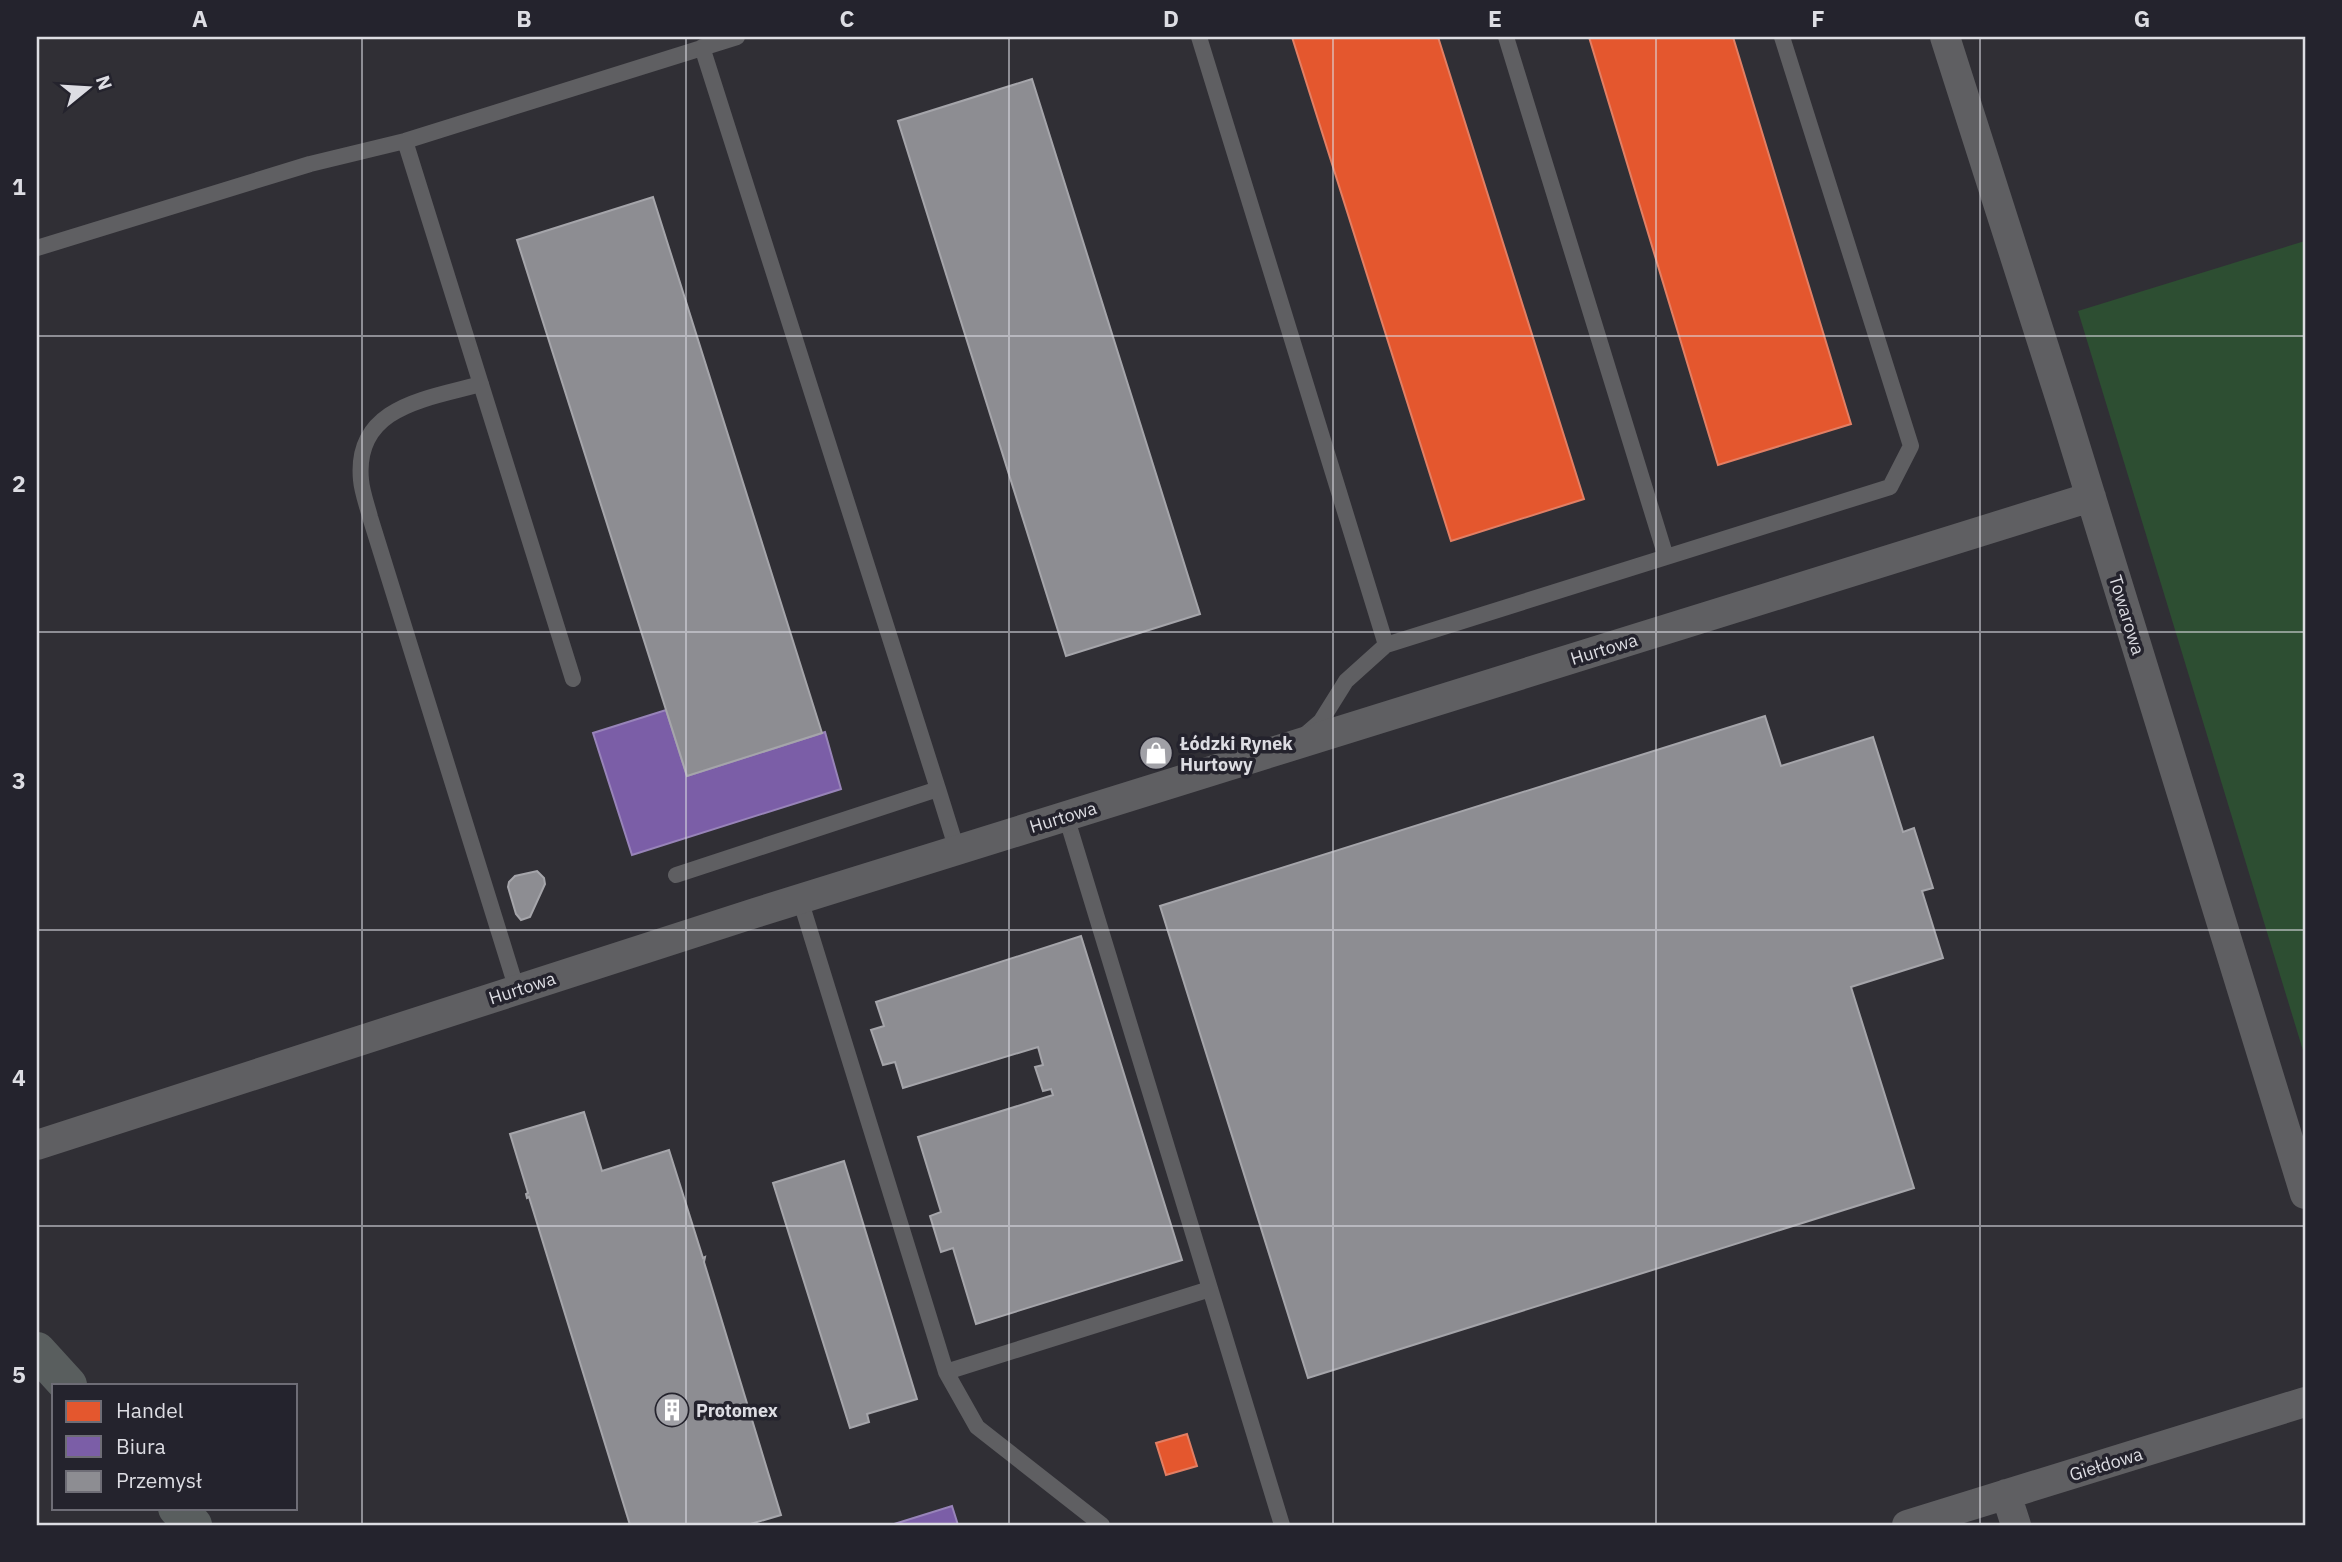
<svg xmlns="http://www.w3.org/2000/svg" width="2342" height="1562" font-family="'IBM Plex Sans',sans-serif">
<rect width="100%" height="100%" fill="#302f35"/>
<path fill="#2d4e32" d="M2305,241v816l-227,-746z"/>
<path fill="#e4572e" stroke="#e27f64" stroke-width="2" d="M1292,37h146l146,462 -133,42z
M1589,37h144l118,387 -133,41z
M1187,1434l10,32 -31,9 -10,-32z"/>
<path fill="#7b5ea7" stroke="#9884b9" stroke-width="2" d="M666,710l21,66 138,-44 16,57 -209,66 -39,-122z
M952,1506l6,19h-67z"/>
<path fill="#8d8d92" stroke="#a5a5aa" stroke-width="2" d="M1032,79l168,535 -134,42 -168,-535z
M653,197l169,536 -135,43 -170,-536z
M1765,716l16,50 92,-29 30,95 11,-4 19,60 -11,3 21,67 -92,29 63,201 -606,190 -148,-472z
M537,871l7,7 1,6 -15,33 -9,3 -5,-6 -8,-27 1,-5 6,-6z
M1081,936l101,324 -206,64 -23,-76 -12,4 -11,-36 11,-4 -23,-75 135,-42 -2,-6 -8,2 -8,-24 8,-2 -5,-18 -135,41 -8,-26 -12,3 -12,-35 13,-4 -8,-24z
M584,1112l18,59 67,-21 34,108 2,-1 -1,5 77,253 -34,10h-117l-101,-328 -2,1 -1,-4 2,-1 -18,-59z
M844,1161l73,238 -50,15 2,8 -19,6 -77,-245z"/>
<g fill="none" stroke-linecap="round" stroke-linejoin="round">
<path stroke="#5f5f62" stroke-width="16" d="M1199,37l187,608
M1506,37l160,520
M702,47l236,742
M405,141l168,538
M37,248l273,-84 95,-23 332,-104
M481,384c-54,15 -127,22 -120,96 1,12 6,25 9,37l147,473
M1306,734l15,-13 25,-40 40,-36 504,-158 21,-41 -129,-409
M1066,816l216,709
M676,875l262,-86 19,61
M800,899l146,473 31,55 125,98
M946,1372l264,-83"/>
<path stroke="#5f5f62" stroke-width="30" d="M1945,37l120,376 240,781
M37,1145l718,-232 1336,-416
M2006,1494l10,31
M1907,1525l398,-123"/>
<path stroke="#595e5e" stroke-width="38" d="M37,1351l31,34
M177,1508l16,17"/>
</g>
<path fill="none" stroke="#dddde3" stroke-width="2" stroke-opacity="0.55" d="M362,37v1488M686,37v1488M1009,37v1488M1333,37v1488M1656,37v1488M1980,37v1488M37,336h2268M37,632h2268M37,930h2268M37,1226h2268"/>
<defs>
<g id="shop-disc" transform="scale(1.75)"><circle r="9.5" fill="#a0a0a6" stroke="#24232d"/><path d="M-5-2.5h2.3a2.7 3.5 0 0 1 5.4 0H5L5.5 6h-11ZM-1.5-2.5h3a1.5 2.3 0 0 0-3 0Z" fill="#fff"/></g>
<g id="building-disc" transform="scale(1.75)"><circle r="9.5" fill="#a0a0a6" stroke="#24232d"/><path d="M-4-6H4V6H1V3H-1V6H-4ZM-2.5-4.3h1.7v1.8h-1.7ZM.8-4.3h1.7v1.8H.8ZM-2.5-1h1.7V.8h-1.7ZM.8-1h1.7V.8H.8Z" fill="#fff"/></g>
</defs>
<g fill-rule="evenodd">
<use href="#shop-disc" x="1156" y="753"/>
<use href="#building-disc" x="672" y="1410"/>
</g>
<g text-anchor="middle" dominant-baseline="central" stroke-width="7" stroke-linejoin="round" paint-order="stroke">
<g font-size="18" fill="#dddde3" stroke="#24232d">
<text transform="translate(2127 615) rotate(73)">Towarowa</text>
<text transform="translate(1604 649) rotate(-17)">Hurtowa</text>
<text transform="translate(1063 817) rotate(-17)">Hurtowa</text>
<text transform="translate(522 988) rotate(-18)">Hurtowa</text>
<text transform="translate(2106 1464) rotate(-17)">Giełdowa</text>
</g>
<g font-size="18" font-weight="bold" fill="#dddde3" stroke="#24232d" text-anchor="start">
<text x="1180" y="743">Łódzki Rynek<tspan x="1180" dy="21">Hurtowy</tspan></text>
<text x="696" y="1410">Protomex</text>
</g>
</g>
<rect width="2342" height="1562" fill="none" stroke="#24232d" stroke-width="77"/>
<rect x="52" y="1384" width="245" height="126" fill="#24232d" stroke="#6e6d76" stroke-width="2"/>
<rect x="66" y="1401" width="35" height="21" fill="#e4572e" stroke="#6e6d76" stroke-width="2"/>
<text x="116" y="1418" font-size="21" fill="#dddde3">Handel</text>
<rect x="66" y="1436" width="35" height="21" fill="#7b5ea7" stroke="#6e6d76" stroke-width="2"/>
<text x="116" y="1454" font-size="21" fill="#dddde3">Biura</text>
<rect x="66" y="1471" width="35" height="21" fill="#8d8d92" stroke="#6e6d76" stroke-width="2"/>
<text x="116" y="1488" font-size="21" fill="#dddde3">Przemysł</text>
<g transform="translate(88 88) rotate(72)" stroke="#24232d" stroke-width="5" paint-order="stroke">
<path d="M0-5L12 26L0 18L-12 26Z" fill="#dddde3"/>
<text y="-10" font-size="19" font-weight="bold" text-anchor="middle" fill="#dddde3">N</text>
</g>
<rect x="38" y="38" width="2266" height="1486" fill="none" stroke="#dddde3" stroke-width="2.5"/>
<g font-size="23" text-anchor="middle" font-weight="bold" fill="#dddde3">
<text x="200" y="27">A</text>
<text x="524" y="27">B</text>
<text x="847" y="27">C</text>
<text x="1171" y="27">D</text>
<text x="1495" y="27">E</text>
<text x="1818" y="27">F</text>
<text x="2142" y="27">G</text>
<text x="19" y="195">1</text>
<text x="19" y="492">2</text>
<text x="19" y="789">3</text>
<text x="19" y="1086">4</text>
<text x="19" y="1383">5</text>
</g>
</svg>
